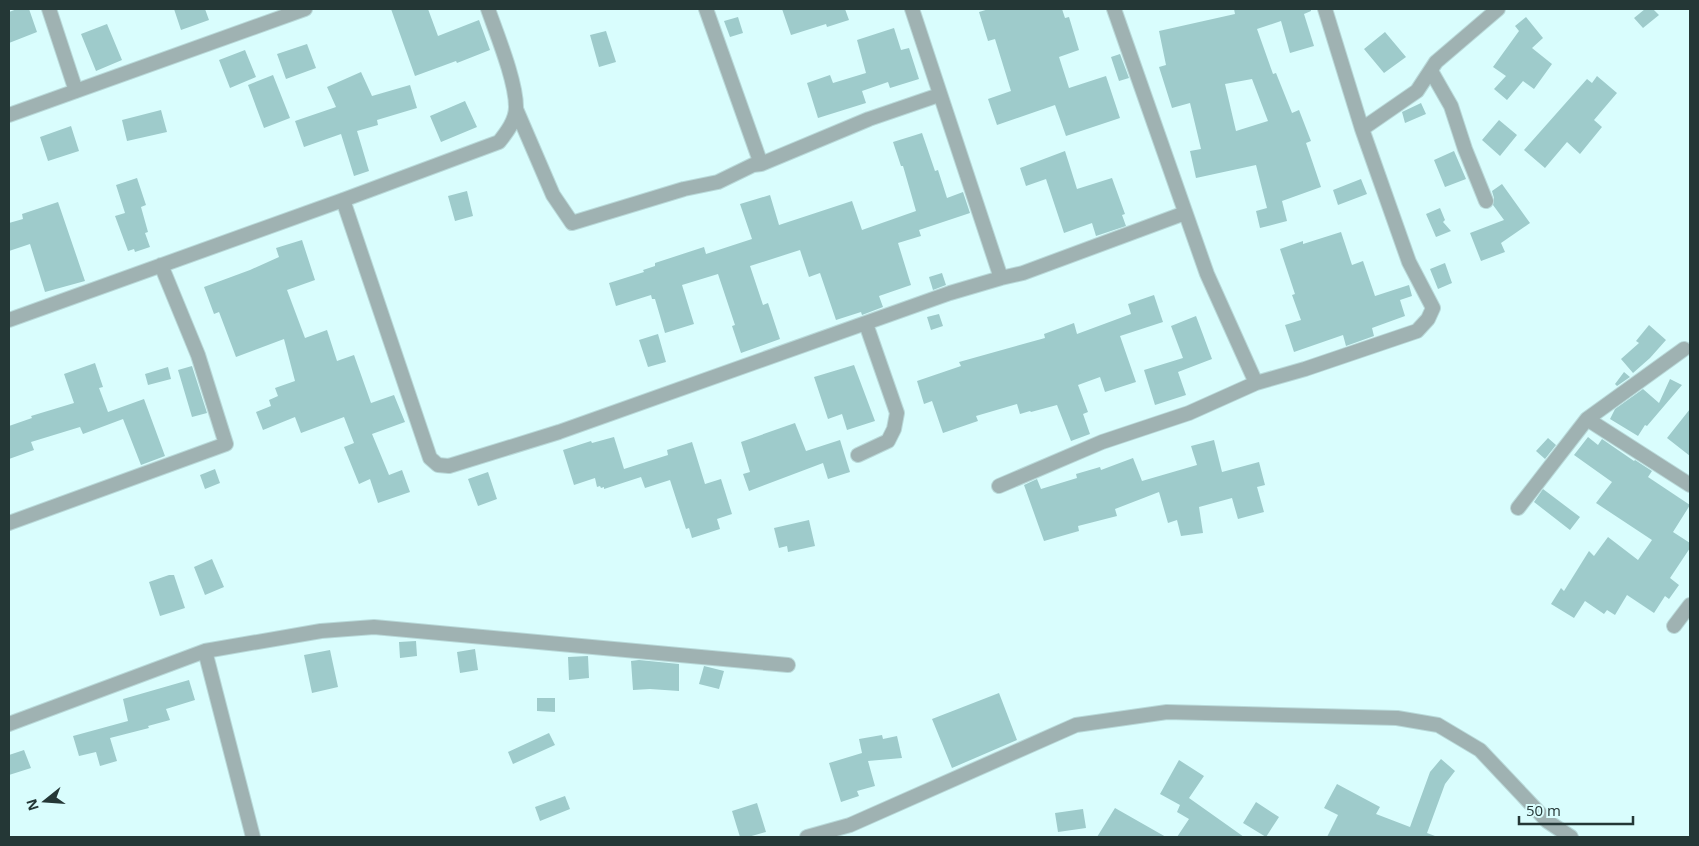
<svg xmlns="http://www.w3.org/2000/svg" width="1699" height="846" font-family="'Open Sans',sans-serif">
<rect width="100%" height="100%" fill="#d9fdfd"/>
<path fill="#9ecbcb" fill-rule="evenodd" d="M17,9h12l8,23 -28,11v-31z
M174,9h31l4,11 -28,10z
M391,9h37l10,27 41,-16 11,30 -33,13 -1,-2 -41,15z
M782,9h63l4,11 -22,7 -1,-3 -35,11z
M989,9h73l3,9 4,-1 10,33 -20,7 10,31 37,-12 14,42 -54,18 -11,-31 -58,20 -9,-26 23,-8 -16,-52 -7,2 -9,-29z
M1234,9h77v2l-7,3 10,32 -24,7 -9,-32 -24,8 16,45 3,-1 16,40 7,-3 12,31 -5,2 15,44 -39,14 5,20 -27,7 -4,-17 11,-3 -11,-43 -60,13 -6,-27 11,-2 -11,-46 -18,5 -13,-41 7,-2 -7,-34 76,-17zM1252,79l16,42 -32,10 -11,-47z
M1645,9h8l6,6 -16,13 -9,-10z
M738,17l5,16 -13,4 -6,-16z
M1526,17l17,21 -11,10 20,16 -18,25 -11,-8 -16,19 -13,-11 12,-13 -13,-9 26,-36 -4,-5z
M107,24l15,36 -26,11 -15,-37z
M894,28l7,22 8,-2 10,31 -29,9 -2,-6 -26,9 4,12 -48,15 -11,-35 23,-8 3,8 33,-10 -9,-33z
M606,31l10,31 -17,5 -9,-32z
M1385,32l21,25 -22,16 -20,-24z
M307,44l9,24 -30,11 -9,-25z
M245,50l11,27 -26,11 -11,-28z
M1120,54l9,24 -10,3 -8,-24z
M361,72l11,24 38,-11 7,23 -40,12 1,5 -21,6 12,40 -15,5 -13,-42 -37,13 -9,-26 41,-14 -9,-20z
M273,75l17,43 -26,10 -16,-43z
M1597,76l20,17 -23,27 8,7 -22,27 -13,-12 -22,26 -21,-18 63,-71 5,4z
M465,101l12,26 -36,15 -11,-26z
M1421,103l5,11 -21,9 -3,-11z
M161,110l6,22 -40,9 -5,-21z
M1499,120l18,15 -17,21 -18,-16z
M71,126l8,25 -31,10 -8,-24z
M922,133l13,38 3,-1 9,28 16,-6 7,21 -51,17 2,6 -23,7 13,42 -32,11 4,11 -21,8 -1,-3 -25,8 -16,-47 -11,4 -9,-27 -50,16 13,39 5,-2 12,36 -39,14 -9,-27 3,-1 -17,-51 -36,11 12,39 -29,9 -10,-34h-3l-1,-4 -35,11 -7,-23 35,-11 -1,-2 12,-4v-3l49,-16 2,7 46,-15 -12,-35 30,-9 9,30 73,-24 10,29 54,-19 -13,-45h-2l-8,-24z
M1065,151l12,38 35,-11 13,36 -3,1 4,11 -30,10 -4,-13 -28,10 -18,-54 -20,7 -6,-18z
M1454,151l12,28 -21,8 -11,-27z
M137,178l9,27 -5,2 7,25 -3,1 5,14 -15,5 -1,-3 -6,2 -13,-35 10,-3 -9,-28z
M1361,179l6,15 -29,11 -5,-15z
M1502,184l28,39 -29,20 4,9 -24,9 -11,-28 34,-13 -11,-15 1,-7 -2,-7z
M467,191l6,25 -18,5 -7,-25z
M58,202l27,79 -40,11 -15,-48 -21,7v-28l14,-4 -1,-5z
M1440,208l5,12 -2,2 8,9 -15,6 -10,-23z
M1341,232l11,33 11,-4 12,35 34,-11 3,11 -12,4 5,16 -33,12 2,8 -28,10 -3,-11 -49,17 -9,-27 16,-5 -9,-25 3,-1 -15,-45 23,-8v3z
M302,240l13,40 -28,10 18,48 22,-8 10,31 17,-6 17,48 23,-8 11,27 -33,12 17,41 13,-5 8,22 -32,11 -8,-24 -11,5 -15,-37 10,-4 -10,-26 -43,16 -6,-16 -32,13 -7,-18 15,-6 -2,-6 9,-4 -3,-8 20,-7 -11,-42 -48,18 -17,-45 -5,2 -10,-27 46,-17 29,-13 -3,-9z
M1445,263l7,20 -14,6 -8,-20z
M942,273l4,12 -13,5 -4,-13z
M1154,295l9,27 -43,14 16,46 -31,10 -5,-15 -22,8 10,27 -5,2 7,20 -19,7 -14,-36 -26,7 -1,-1 -10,3 -3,-10 -41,12 2,5 -35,12 -11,-32 -8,3 -7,-23 44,-15 -2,-4 86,-24 -1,-4 30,-11 3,11 54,-20 -3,-10z
M939,314l4,12 -12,4 -4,-13z
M1196,316l16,43 -34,13 8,23 -31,10 -11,-35 39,-12 -12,-32z
M1649,325l17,15 -16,18 -17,15 -12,-14 18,-16 -3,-2z
M658,334l8,28 -18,5 -9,-27z
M95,363l8,24 -4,1 9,24 36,-13 21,57 -24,9 -18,-46 -40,15 -3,-7 -49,15 3,8 -25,9v-33l23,-8 -1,-2 43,-13 -10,-29z
M854,365l21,56 -28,9 -5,-16 -14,5 -14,-42z
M192,366l15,47 -15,4 -14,-47z
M168,367l3,12 -23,6 -3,-11z
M1624,372l6,5 -13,9 -2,-2z
M1670,379l12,6 -35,41 -2,-1 -7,11 -28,-17 5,-10 28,-20 16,14z
M1690,409v47l-23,-18z
M795,423l11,28 34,-11 10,32 -22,7 -5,-16 -74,28 -6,-17 7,-2 -9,-30z
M614,437l10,32 44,-14 -1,-5 25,-8 13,42 16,-5 11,35 -15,5 3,10 -28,9 -3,-10 -3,1 -16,-49 -25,8 -4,-11 -37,12v-2l-3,1 -1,-2 -3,1 -2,-9 -21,7 -11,-35 28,-9 1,2z
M1588,437l10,8 4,-6 32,22 1,-1 17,11 -4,6 42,28 -17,27 17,11v5l-20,30 9,7 -10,14 -4,-3 -11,17 -27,-18 -12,20 -8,-5 -3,4 -19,-13 -11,17 -23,-14 10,-16 3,3 25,-40 5,5 14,-19 30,23 14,-20 -56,-37 16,-21 -38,-27z
M1548,438l8,7 -11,14 -9,-8z
M1214,440l8,32 37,-10 6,23 -8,2 7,25 -26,7 -6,-21 -33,9 4,26 -22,3 -4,-16 -9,3 -9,-31 -44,17 2,7 -39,10 1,5 -35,10 -20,-56 13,-6 4,10 36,-11 -1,-4 24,-7 1,3 32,-12 9,23 55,-16 -6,-19z
M215,469l5,14 -15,6 -5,-14z
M488,472l9,27 -19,7 -10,-27z
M1543,489l37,28 -10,13 -36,-28z
M809,520l6,26 -27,6 -1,-6 -8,2 -5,-20z
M212,559l12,28 -19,8 -11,-28z
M169,575h5l11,33 -25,8 -11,-34z
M416,641l1,15 -17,2 -1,-16z
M475,649l3,21 -18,3 -3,-21z
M330,650l8,37 -26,6 -8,-38z
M588,656l1,22 -20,2 -1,-23z
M639,660l40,4v27l-29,-2 -17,1 -2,-29z
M704,666l20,5 -5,18 -20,-5z
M189,680l6,20 -29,9 4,11 -22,6 1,2 -39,10 7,23 -17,5 -4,-14 -17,4 -6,-20 55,-15 -5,-22z
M999,693l18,47 -65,28 -20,-49z
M537,698h18v14l-18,-1z
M549,733l6,12 -42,19 -5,-12z
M882,735l1,4 14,-3 5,22 -34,3 7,25 -18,5 2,5 -18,6 -12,-39 33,-10 -3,-14z
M24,750l7,18 -22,7v-20z
M1441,759l14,12 -10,13 -18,49 8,3v1h-108l11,-22 -14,-7 13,-24 43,23 -4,7 34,13 20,-55z
M1179,760l25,16 -15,22 55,39h-67l12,-18 -12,-7 3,-7 -20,-11z
M565,796l5,13 -30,12 -5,-14z
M1256,802l23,15 -13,20 -23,-14z
M757,803l9,29 -18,5h-8l-8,-26z
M1115,808l51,29h-69z
M1083,809l3,19 -28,4 -3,-19z"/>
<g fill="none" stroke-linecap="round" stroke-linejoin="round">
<g stroke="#b8d9d9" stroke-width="16">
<path id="minor" d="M49,9l27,82
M706,9l55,155
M912,9l89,269
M1114,9l93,265 49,109
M1431,71l20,35 14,43 21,52
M516,109l37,86 19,28 112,-34 34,-7 35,-17 8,-1 108,-45 70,-24
M9,115l296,-106
M1362,129l55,-38 19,-29 62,-53
M343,200l87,258 8,7 11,1 110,-34 391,-139 51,-15 22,-5 162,-60
M9,320l334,-120 156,-58c8,-10 17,-22 17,-35 0,-26 -19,-72 -28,-98
M1587,419l103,66
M858,455l30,-14 6,-12 3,-16 -31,-89
M999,486l103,-44 87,-29 67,-30 49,-14 112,-38 11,-12 5,-11 -24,-46 -47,-133 -37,-120
M1518,508l69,-89 97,-70
M9,523l217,-79 -28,-89 -37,-90
M1674,626l16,-21
M205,651l48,186
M9,724l196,-73 116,-20 53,-4 414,38
M807,837l43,-12 226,-100 91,-13 230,6 41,7 42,25 67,71 24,16"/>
</g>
<use href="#minor" stroke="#9fb2b2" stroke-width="14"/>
</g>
<rect width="1699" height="846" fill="none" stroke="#243736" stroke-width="20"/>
<g transform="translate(45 801) rotate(253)" stroke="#d9fdfd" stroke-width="4" paint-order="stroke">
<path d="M0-4L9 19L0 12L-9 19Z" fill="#243736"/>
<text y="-8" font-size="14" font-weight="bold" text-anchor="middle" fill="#243736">N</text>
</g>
<path d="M1519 816v8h114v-8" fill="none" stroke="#243736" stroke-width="2.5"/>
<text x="1526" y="816" font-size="15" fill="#243736" stroke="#d9fdfd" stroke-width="4" paint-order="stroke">50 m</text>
</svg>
